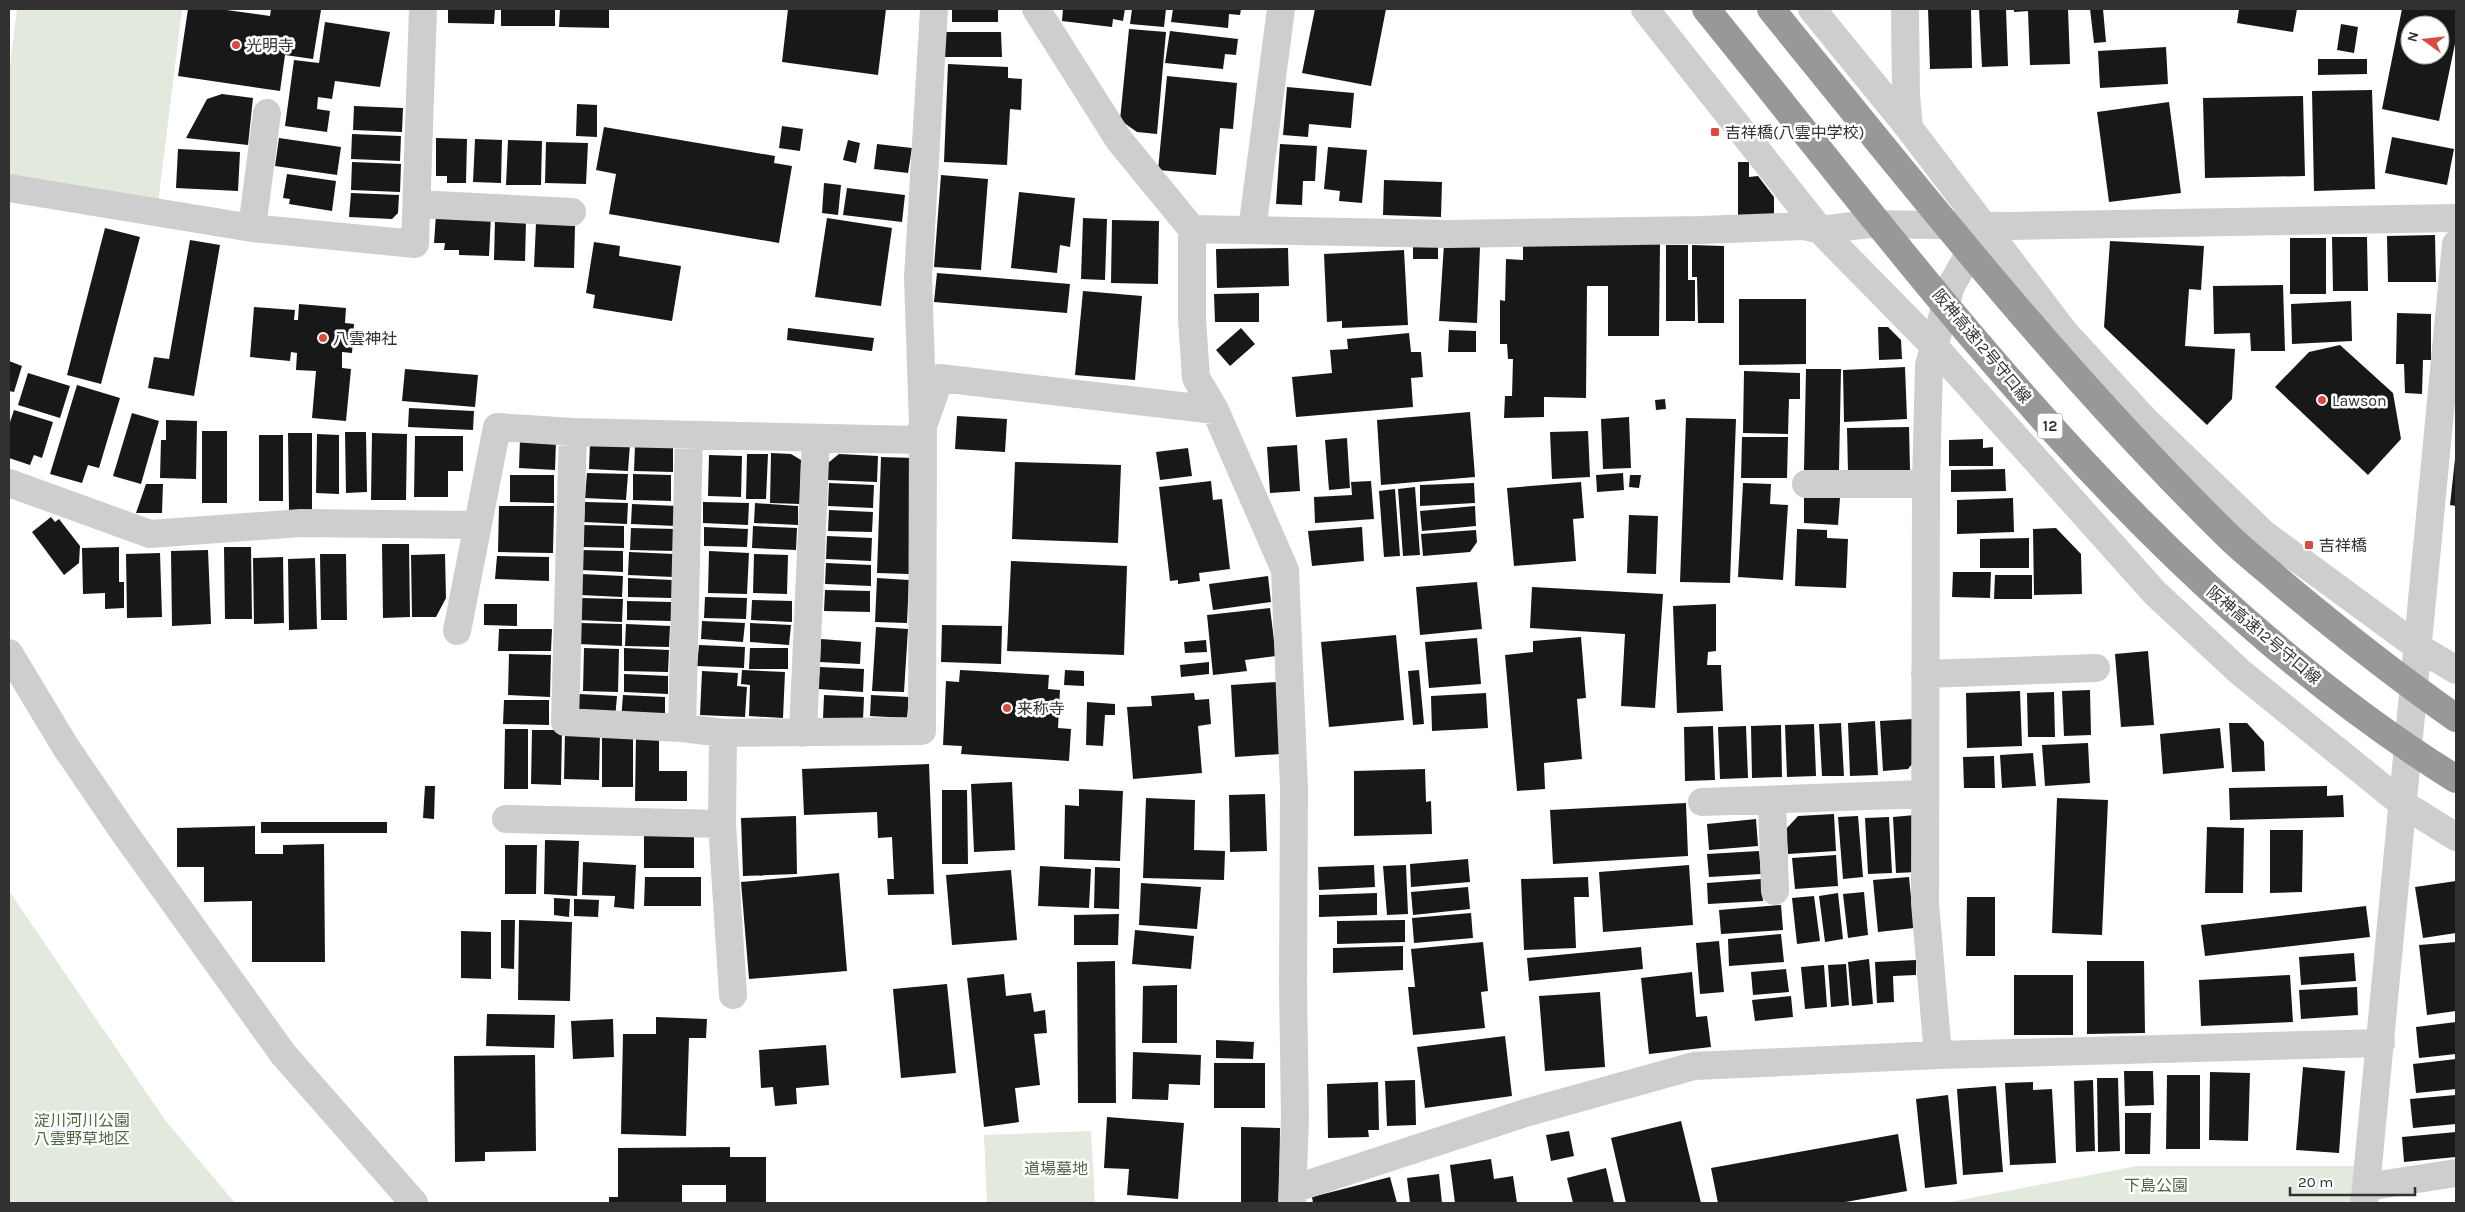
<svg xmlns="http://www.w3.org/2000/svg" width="2465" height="1212" font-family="Karla,'Noto Sans JP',sans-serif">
<rect width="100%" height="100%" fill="#fff"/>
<path fill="#e2e9dd" d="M17,9h165l-24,194 -149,-26v-105z
M9,891l156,229 70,83h-226z
M1091,1131l4,72h-108l-3,-68z
M2137,1166h230l-3,37h-419z"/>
<path fill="#181818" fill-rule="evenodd" d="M188,9h31l51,7 1,-7 50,1 -8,49 -28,-4 -5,36 -102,-15z
M448,9h47l-1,15 -46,-1z
M501,9h54v17h-54z
M560,9h49v19l-50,-1z
M788,9h98l-8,66 -96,-13z
M952,9h46v13h-46z
M1063,9h62l-2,12 -10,-2 -1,8 -50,-6z
M1132,9h34l-2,18 -34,-3z
M1173,9h68l-1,6 -11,-1 -1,14 -57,-6z
M1315,9h71l-15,77 -69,-13z
M1928,9h43l1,59 -42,1z
M1979,9h27l2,57 -26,1z
M2014,9h54l2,55 -40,1 -2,-54 -14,1z
M2090,9h13l3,33 -12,1z
M2239,9h58l-4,23 -56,-9z
M2402,9h54v30l-17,82 -57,-12zM2410,25h30v30h-30z
M325,22l65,10 -10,55 -45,-6 -3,18 -14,-2 -1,12 13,2 -3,21 -42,-6 9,-66 25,3z
M2341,24l17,3 -4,26 -17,-3z
M1129,29l37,3 -9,102 -20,-2 -17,-12z
M1170,31l68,8 -2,16 -11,-1 -2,15 -58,-6z
M945,32h56l1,25h-57z
M2166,47l2,37 -68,4 -2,-37z
M2318,59h49v15l-49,1z
M948,64l60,3v11l14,1 -1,31 -11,-1 -3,56 -63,-3z
M1167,76l70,7 -4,46 -13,-1 -4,47 -58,-5z
M1287,87l67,6 -3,35 -42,-4 -1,13 -25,-2z
M2372,90l3,99 -61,2 -2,-100z
M222,94l31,4 -5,47 -62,-7 21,-39z
M2303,96l2,80 -100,2 -2,-80z
M2169,102l12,91 -72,9 -12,-90z
M577,104l20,1v32l-21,-1z
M354,106l49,2 -1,24 -49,-2z
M782,126l21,3 -3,22 -21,-3z
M604,127l171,29 -1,7 18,3 -13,77 -170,-29 7,-40 -20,-4z
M352,134l49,2 -1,25 -49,-2z
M2392,137l62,12 -7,36 -62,-12z
M279,138l62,9 -4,28 -62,-9z
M436,138l31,1 -1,44h-19v-7h-11z
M475,139l27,1 -1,43 -28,-1z
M508,140l34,1 -1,44h-35z
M848,140l12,3 -4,20 -13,-3z
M546,142l42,1 -2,41 -41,-1z
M877,144l35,4 -4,25 -34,-4z
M1280,144l37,2 -2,35h-12l-1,24 -26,-1z
M1328,147l39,3 -5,53 -23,-2 1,-10 -16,-2z
M178,149l62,3 -2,39 -62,-3z
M352,162l49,2 -1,28 -49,-2z
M1738,162h11v15l9,-1 16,21v18h-36z
M287,174l49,7 -4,30 -43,-7 1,-5 -7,-1z
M941,175l47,4 -7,91 -47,-3z
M1384,180l58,2 -1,35 -58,-2z
M824,183l17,2 -3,30 -16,-2z
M847,188l58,7 -3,27 -59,-7z
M1019,192l56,6 -5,49 -10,-2 -3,28 -46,-5z
M351,193l48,2 -1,18 -6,6 -43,-2z
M436,214l55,1 -2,41 -30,-1v-5h-15l1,-7h-11z
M827,218l65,10 -11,78 -66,-9z
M1083,218l24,1 -2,61 -24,-1z
M495,219l31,1 -1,41 -31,-1z
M1112,220l47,1 -1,63 -47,-1z
M536,223l39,2 -1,43 -40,-1z
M105,228l35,9 -39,147 -34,-9z
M2435,235l1,47h-48l-1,-46z
M2332,237h35l1,54h-35z
M2290,238h36v56h-36z
M190,240l30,5 -26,151 -46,-8 6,-31 15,2z
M2110,241l94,5 -3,44 -12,-1 -4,57 50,3 -3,50 -25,26 -103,-98z
M594,242l26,4 -1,10 62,10 -9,55 -79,-13 2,-13 -9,-2z
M1523,242l137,1 -1,93h-51v-50h-21l-1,112 -42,-1v20l-40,1 1,-22h7l1,-37h-5l-1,-15h-7v-44l5,1 1,-42 17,1z
M1444,244l36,3 -3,76 -38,-2z
M1413,245h25v14h-25z
M1666,245h22v35h7v41h-29z
M1692,245l32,1v77h-26l-1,-46h-5z
M1288,248l1,38 -72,2 -1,-39z
M1404,250l4,75 -66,3v-7l-15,1 -3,-68z
M937,273l133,11 -3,29 -133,-11z
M2283,285l2,66h-34l-1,-18 -36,1 -1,-48z
M1083,291l59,5 -7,84 -60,-5z
M1259,293v29h-44l-1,-28z
M1739,299h67v65l-67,1z
M2351,301l1,40 -60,3 -1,-40z
M299,304l47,4 -1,15 9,1 -2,29 -10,-1v16l9,1 -5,52 -34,-3 4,-47 -20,-1 1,-17 -6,-1 -1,9 -40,-4 4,-50 41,3 -1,10h4z
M2397,313l34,1v46h-8l-1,34 -17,-1 -1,-29h-8z
M1878,327h10l13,13 1,19 -23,1z
M788,328l86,10 -2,13 -85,-11z
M1241,328l14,16 -25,22 -14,-16z
M1449,330l27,1v21h-28z
M1409,333l2,19h10l2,25 -12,1 2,29 -117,10 -4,-40 40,-4 -2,-23 18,-1 -1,-10z
M2340,345l53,48 8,46 -33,36 -93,-88 34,-35z
M9,361l13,5 -8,26 -5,-1z
M1905,367l2,52 -63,3 -1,-52z
M405,369l73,6 -3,32 -73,-6z
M1806,369h35l-2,101h-35z
M1744,371l56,2v26h-11l-1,35 -45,-1z
M28,373l42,13 -10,32 -42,-13z
M77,385l43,13 -21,70 -11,-3 -6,18 -32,-9z
M1665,399l1,10 -10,1 -1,-10z
M409,408l65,3 -1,19 -65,-3z
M14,410l39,12 -11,36 -8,-3 -4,10 -21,-7v-33z
M1470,412l5,65 -94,8 -4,-65z
M132,413l27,8 -18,63 -28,-8z
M957,416l50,3 -2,33 -50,-3z
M1629,417l2,51 -28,1 -2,-50z
M1686,418l50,1 -6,164 -50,-1z
M166,420l31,1 -1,58 -36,-1 1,-38h5z
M1909,427l1,43 -62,2 -1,-44z
M202,431h25v72h-25z
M1588,431l2,46 -38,2 -2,-47z
M345,432h21l1,60 -21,1z
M288,433h24v77h-23z
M372,433l35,1 -1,66h-35z
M317,434l22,1v59l-23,-1z
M259,435h24v66h-24z
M415,436h48v35h-15v26h-34z
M1742,437h46l-1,41h-46z
M1347,438l3,50 -21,2 -4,-50z
M520,439l36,2 -1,29 -36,-2z
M1983,439v9l10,-1v19h-44v-26z
M590,443l40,1 -2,27 -39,-2z
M635,445h38v27l-39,-1z
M1297,445l3,46 -30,2 -3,-46z
M1188,448l4,28 -32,4 -4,-28z
M771,453l20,1 10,6 -1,44 -30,-1z
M747,454h21l-2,45h-20z
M839,454l39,2 -1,26 -50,-2 1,-17z
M709,455l33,1 -1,41 -33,-1z
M881,457l33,1 -5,116 -32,-1z
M2455,459h1v47l-6,-1z
M1015,462l106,3 -3,78 -106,-4z
M2005,469l1,22 -55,1v-22z
M587,473l41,1 -2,26 -41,-2z
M1623,473l1,17 -27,2 -1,-17z
M633,474l38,1v26l-38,-1z
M510,475h44v28l-44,-1z
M1630,475h11l-2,13 -10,-1z
M1211,481l2,19 9,-1 8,70 -31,4 1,8 -22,3v-4l-8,1 -11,-94z
M1371,481l3,38 -59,4 -1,-26 38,-2 -1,-13z
M1581,482l3,36 -11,1 3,42 -62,5 -7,-78z
M829,483l45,2 -1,23 -45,-2z
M1474,483l1,20 -55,3v-21z
M1743,483l28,1 -1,20 18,1 -5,75 -45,-3z
M146,484h17l-1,29h-26z
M1415,487l5,68 -17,1 -5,-67z
M1395,489l5,67 -16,1 -5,-66z
M1804,496l36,2 -2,27 -34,-2z
M2013,498l1,34 -57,2v-34z
M585,502l43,1 -1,21 -43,-2z
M703,502l46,1 -1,22 -45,-2z
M755,503l43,3v19l-44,-2z
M632,504l45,2 -1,20 -45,-2z
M499,506h55l-1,47 -55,-1z
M1475,506l1,20 -54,5 -2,-20z
M829,510l44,2 -1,20 -44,-1z
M1629,515l29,1 -2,58 -29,-1z
M51,517l4,5 4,-3 21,27 -1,17 -15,12 -32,-43z
M583,525l41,1v22l-42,-1z
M753,526l44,2 -1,22 -44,-2z
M704,527l44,2 -1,18 -43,-1z
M1362,527l2,34 -52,5 -4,-35z
M631,528l45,1 -1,22 -45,-1z
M2056,528l25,26 1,40 -48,1 -1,-66z
M1797,529l30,1v8l21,1 -2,49 -51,-2z
M1476,530l1,12 -7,10 -47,4 -2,-22z
M827,536l45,2 -1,23 -45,-2z
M2029,538v30h-49v-29z
M382,544h27l1,73 -27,1z
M119,547v35h5v26l-19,1v-16l-22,1 -1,-46z
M224,547h27l1,72h-27z
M208,550l3,74 -39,2 -1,-75z
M581,550l42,1v21l-42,-2z
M709,551l40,2 -2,41 -39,-1z
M629,552l45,2 -1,23 -45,-2z
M160,553l2,64 -35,1 -1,-64z
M320,554h26l1,66h-26z
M445,554l1,44 -10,19h-24l-1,-62z
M754,554l34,1 -1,39 -34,-1z
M497,556l52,1v24l-54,-2z
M283,557l1,66 -30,1 -1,-66z
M315,558l2,71 -28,1 -1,-71z
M1011,561l116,5 -3,89 -117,-4z
M826,563l45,2v21l-46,-2z
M1953,572h38l-1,26 -38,-1z
M581,574l42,2 -1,21 -42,-2z
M1995,575h37v24h-38z
M1268,576l3,26 -58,8 -4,-26z
M628,578l44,2v18l-44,-1z
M877,578l32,2 -2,43 -32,-1z
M1477,582l5,47 -62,6 -4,-48z
M1532,587l131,7 -8,114 -34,-2 4,-72 -95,-6z
M825,590l45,1v21l-46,-1z
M705,597l42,1 -1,21 -42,-1z
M580,598l43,1 -1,23 -43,-2z
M752,600l40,1v21l-41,-2z
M627,601l44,1v19l-44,-1z
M484,604h33v22l-33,-1z
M1716,604v47l-8,1 -1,13h14l2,46 -46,2 -4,-107z
M1270,608l6,48 -31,4 2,11 -34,4 -6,-60z
M702,621l43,2 -2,19 -42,-3z
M579,623l43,1v22l-43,-2z
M750,623l41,2 -2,20 -39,-3z
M626,624l44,2 -1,21 -44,-1z
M942,625l60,1 -1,38 -60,-2z
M876,627l32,2 -4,63 -32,-1z
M499,629h53l-1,22h-53z
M1396,635l8,85 -75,7 -8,-85z
M1581,637l5,61 -9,1 5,60 -38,4 1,26 -28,2 -12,-136 28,-3v-11z
M1477,638l4,46 -52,4 -4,-46z
M821,639l40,3 -1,22 -40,-2z
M1206,640l1,12 -22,1 -1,-11z
M699,645l46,2 -1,21 -47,-2z
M584,648l35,1 -1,43 -35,-1z
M624,648l45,2 -1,22 -44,-1z
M750,648h38v21h-39z
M2148,651l6,74 -33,2 -6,-73z
M509,654l42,1 -1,42 -42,-2z
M1209,662v12l-28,3 -1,-12z
M820,667l44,2 -1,23 -45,-3z
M742,670l43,2 -2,46 -34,-2 1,-31 -9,-1z
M960,670l89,5 -1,14 12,1 -2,38 13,1 -2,32 -108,-7 1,-8 -19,-1 3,-64 13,1z
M1065,670l19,1v15l-20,-1z
M1419,670l5,54 -11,1 -5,-54z
M702,671l36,2 -1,13 10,1 -2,30 -45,-2z
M624,674l44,2v18l-44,-2z
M1276,682l5,72 -46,3 -4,-72z
M2090,690l1,45 -27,1 -2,-45z
M2020,691l2,55 -55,2 -1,-55z
M2054,692l1,45h-27l-1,-44z
M1194,693l1,7 14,-1 2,25 -13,2 4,47 -69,6 -6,-72 25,-1 -1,-10z
M1486,693l2,35 -56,3 -1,-35z
M579,694l38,2 -2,23 -38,-2z
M623,695l42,2v24l-44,-1z
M824,695l40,2 -1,23 -40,-1z
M871,695l38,2 -2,21 -37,-2z
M504,700h45v25l-46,-1z
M1087,702l28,2v11h-10l-2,31 -17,-1z
M1913,719l3,40 -8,10 -25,2 -3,-50z
M1875,721l3,54 -28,1 -2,-53z
M1841,723l3,53h-22l-3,-52z
M2229,723h18l17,19 1,29 -33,1z
M1814,724l2,52 -29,1 -2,-52z
M1781,725l1,52 -30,1 -1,-52z
M1713,726l2,54 -30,1 -1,-54z
M1746,726l2,52 -28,1 -2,-52z
M2220,728l4,40 -61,6 -3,-40z
M505,729h23v60h-24z
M532,730h30l-1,55 -30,-1z
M565,731h35l-1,49 -35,-1z
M602,732h31v55h-31z
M636,733h23v38h28v30h-52z
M2088,743l2,40 -45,3 -3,-41z
M2033,753l3,33 -34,2 -2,-33z
M1994,756l1,32h-31l-1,-31z
M929,764l5,130 -46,1 -1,-16h7l-2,-42 -14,1 -1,-26 -73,3 -2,-46z
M1425,769l1,33 5,-1 1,33 -78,2v-65z
M1012,782l3,68 -41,2 -3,-68z
M425,786h10l-1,33 -11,-1z
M2327,786v10l16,-1 1,22 -114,3 -1,-32z
M1079,789l44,2 -3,70 -56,-2 1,-54 14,1z
M942,790h25l1,74h-26z
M1265,794l2,57 -37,1 -1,-57z
M1146,798l49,2 -1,50 31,1 -1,29 -81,-2z
M2057,798l51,2 -6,135 -50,-2z
M1686,803l2,53 -135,8 -3,-54z
M1834,814l2,37 -48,3 -2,-25 12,-13z
M1915,815l2,57 -21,1 -3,-56z
M796,816l1,58 -54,2 -2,-58z
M1858,816l5,61 -20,2 -5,-62z
M1889,817l3,56 -24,1 -3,-56z
M1756,819l2,27 -49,4 -2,-26z
M261,822h126v11h-126z
M255,826v28h28v-9l41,-1 1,118h-73v-61l-48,1v-35h-27v-39z
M2207,827l37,1 -1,65h-38z
M2270,830h33l-1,62 -32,1z
M644,836h50v32h-50z
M545,840l34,1 -2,55 -33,-2z
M505,845h32l-1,49h-31z
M1759,851l2,23 -52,3 -2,-23z
M1836,855l2,31 -43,3 -3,-31z
M1468,859l2,23 -59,5 -1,-23z
M583,862l53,3 -2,44 -20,-2 1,-11 -33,-1z
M1374,865l1,22 -56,3 -1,-23z
M1406,865l2,49 -21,1 -4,-49z
M1689,865l4,60 -90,7 -4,-60z
M1040,866l51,3 -2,39 -51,-2z
M1095,867l25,1 -1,41 -25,-1z
M1011,870l6,70 -65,5 -6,-70z
M839,873l8,98 -98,8 -8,-97z
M645,877h56v29h-57z
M1588,877l1,20h-15l2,51 -52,2 -3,-71z
M1909,877l5,51 -36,4 -5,-52z
M1761,879l2,22 -55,3 -1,-21z
M2456,881v52l-33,5 -8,-51z
M1141,883l60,4 -4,42 -58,-4z
M1468,887l2,22 -57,6 -2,-23z
M1864,892l4,43 -20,3 -5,-44z
M1377,893v22l-58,2v-22z
M1838,893l5,46 -18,3 -6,-46z
M1814,896l6,45 -23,3 -5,-46z
M1967,897h28v59h-29z
M554,898l16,1 -1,18 -15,-2z
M574,899l25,1 -1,17 -24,-1z
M1781,905l2,25 -62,4 -2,-24z
M2366,906l4,31 -165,19 -4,-31z
M1471,913l2,25 -59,5 -2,-25z
M1119,914l-1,31h-44v-30z
M501,920h14l-1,49 -13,-1z
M519,920l53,2 -2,79 -52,-1z
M1405,920v22l-68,2v-23z
M1135,930l59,6 -3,33 -59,-5z
M461,931l30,1v47l-30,-1z
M1781,934l3,28 -55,4 -1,-27z
M1719,941l5,51 -24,2 -4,-51z
M1483,942l5,49 -7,1 4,36 -72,7 -5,-48h7l-4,-38z
M2456,942v69l-29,4 -8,-70z
M1403,946v24l-70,3v-25z
M1641,947l2,22 -114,12 -2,-23z
M2354,953l2,28 -55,4 -2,-28z
M1869,959l4,45 -21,2 -4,-44z
M1916,960v15l-23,1 1,26 -17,1 -2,-41z
M1115,961l1,142h-38l-1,-141z
M2087,961h57l1,72 -58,1z
M1846,964l3,41 -18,2 -3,-42z
M1824,965l3,42 -22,2 -4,-42z
M1786,969l3,23 -36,3 -2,-23z
M1692,972l4,45 11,-1 4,31 -62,7 -8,-76z
M1004,974l2,22 25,-3 3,19 11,-2 2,23 -13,1 6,51 -25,3 4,34 -35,5 -17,-149z
M2014,975h59v60h-59z
M2290,975l3,47 -92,4 -2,-46z
M947,984l9,89 -55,5 -8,-89z
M1177,985v58h-35l1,-57z
M2357,987l1,28 -57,4 -2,-29z
M1600,992l5,75 -60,4 -6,-75z
M1791,996l2,21 -38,4 -3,-21z
M487,1014l68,1 -1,33 -68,-2z
M656,1017l51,2 -1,19h-17l-3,98 -65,-2 2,-100h33z
M613,1019l1,38 -41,2 -2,-38z
M2456,1022v32l-37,4 -3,-31z
M1505,1036l7,60 -87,12 -8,-61z
M1216,1040l38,2 -1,17 -37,-1z
M826,1045l3,40 -33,3 1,16 -22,2 -2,-19 -12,1 -2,-38z
M1133,1052l68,3 -1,30 -31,-1 -1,16 -36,-1z
M535,1055l1,96 -51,1v9l-30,1 -1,-106z
M2456,1059v30l-40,4 -3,-29z
M1214,1063h51v45h-51z
M2303,1067l42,4 -6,82 -43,-3z
M2124,1071h29l1,34 -29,1z
M2210,1072l40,1 -2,68 -39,-1z
M2167,1075h33v74h-34z
M2097,1078h21l2,73 -22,1z
M1415,1080l1,45 -29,1 -2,-45z
M2093,1080l2,71 -19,1 -2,-71z
M1378,1082l1,48h-11l1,7 -41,1 -1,-54z
M2033,1082v8l19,-1 4,74 -46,2 -5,-82z
M1996,1086l7,86 -40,3 -6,-86z
M1948,1095l9,89 -32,4 -9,-89z
M2456,1095v29l-43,4 -3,-29z
M2125,1113h26l-1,41h-25z
M1107,1117l77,6 -6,76 -51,-4 2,-26 -25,-1z
M1681,1121l20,82h-75l-15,-65z
M1241,1127l39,1 -1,75h-38z
M1569,1131l5,25 -23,5 -5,-26z
M2456,1132v25l-52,5 -2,-25z
M1898,1134l9,57 -67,12h-122l-7,-35z
M730,1147v10h36v46h-40v-18h-44v18h-73v-6h9v-49z
M1491,1159l3,20 19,-3 4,27h-62l-5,-38z
M1606,1168l8,35h-41l-6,-25z
M1439,1174l3,29h-32l-3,-25z
M1390,1177l7,26h-84l-1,-6z"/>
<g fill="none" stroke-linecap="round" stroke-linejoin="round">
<path stroke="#cecece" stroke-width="28" d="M1036,9l83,131 73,89v90l4,59 19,32 70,160 9,218 -1,196 2,133 -3,86
M1645,9l175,221 113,115 222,248 85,79 80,65 83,67 53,33
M1812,9l97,119 156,205 79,86 120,115 154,113 38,23
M1905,9l1,86 3,33
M9,188l243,40 163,16 8,-235
M417,204l155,8
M252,228l15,-115
M1192,229l256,5 253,-4 103,-4 16,4 49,-6 141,2 446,-8
M1252,230l29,-221
M573,432l-8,290 117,6 41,5 199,-2 1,-306 -5,-147 16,-269
M9,483l141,51 151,-11 176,2
M1806,484h120
M457,631l40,-204 76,5 345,8 22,-62 275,32
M9,653l56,93 58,85 160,223 131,149
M1925,674l171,-6
M682,728l7,-293
M723,733l-1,91 11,171
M803,733l13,-295
M1772,800l3,91
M1702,802l223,-8
M506,819l216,5
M1938,1055l-13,-152 1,-419 3,-119 22,-79 30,-53
M2366,1187l90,-943
M1293,1189l232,-76 169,-47 244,-11 443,-12
M2364,1203l2,-16 90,-14"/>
<path stroke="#989898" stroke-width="28" d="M1706,9c225,277 442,578 750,770
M1771,9c146,180 290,363 456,526 17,17 37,32 56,49 56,47 113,92 173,134"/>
</g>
<g fill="#d94b41" stroke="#fff" stroke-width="2">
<circle cx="236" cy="45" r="5"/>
<rect x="1710" y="127" width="10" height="10" rx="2.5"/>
<circle cx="323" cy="338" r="5"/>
<circle cx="2322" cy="400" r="5"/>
<rect x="2304" y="540" width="10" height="10" rx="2.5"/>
<circle cx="1007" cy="708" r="5"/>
</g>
<g text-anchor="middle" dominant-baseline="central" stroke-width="5" stroke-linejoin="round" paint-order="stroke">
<rect fill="#fff" stroke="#6f6f6f" stroke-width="1" x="2037.5" y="413.5" width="25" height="25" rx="4"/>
<g font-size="15" font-weight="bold" fill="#313131">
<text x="2050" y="426">12</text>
</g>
<g font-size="16" fill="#313131" stroke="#fff" text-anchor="start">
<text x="246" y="45">光明寺</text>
<text x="1725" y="132">吉祥橋(八雲中学校)</text>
<text x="333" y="338">八雲神社</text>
<text x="2332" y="400">Lawson</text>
<text x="2319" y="545">吉祥橋</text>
<text x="1017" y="708">来称寺</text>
</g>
<g font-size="16" fill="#313131" stroke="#fff">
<text transform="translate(1982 346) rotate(50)">阪神高速12号守口線</text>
<text transform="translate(2264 635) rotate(40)">阪神高速12号守口線</text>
</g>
<g font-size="16" fill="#4e6a41" stroke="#fff">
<text x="82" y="1120">淀川河川公園<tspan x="82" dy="18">八雲野草地区</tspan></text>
<text x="1056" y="1168">道場墓地</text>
<text x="2156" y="1185">下島公園</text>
</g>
</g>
<rect width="2465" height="1212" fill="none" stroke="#313131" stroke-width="20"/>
<g transform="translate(2425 40) rotate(285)"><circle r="24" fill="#ffffff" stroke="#adadad"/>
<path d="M0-4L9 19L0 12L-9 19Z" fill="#d94b41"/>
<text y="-8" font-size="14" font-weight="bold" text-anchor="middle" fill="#313131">N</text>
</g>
<path d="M2290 1187v8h125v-8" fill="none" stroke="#313131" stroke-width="2.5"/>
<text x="2298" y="1187" font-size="15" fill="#313131" stroke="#ffffff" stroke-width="4" paint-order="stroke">20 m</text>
</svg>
